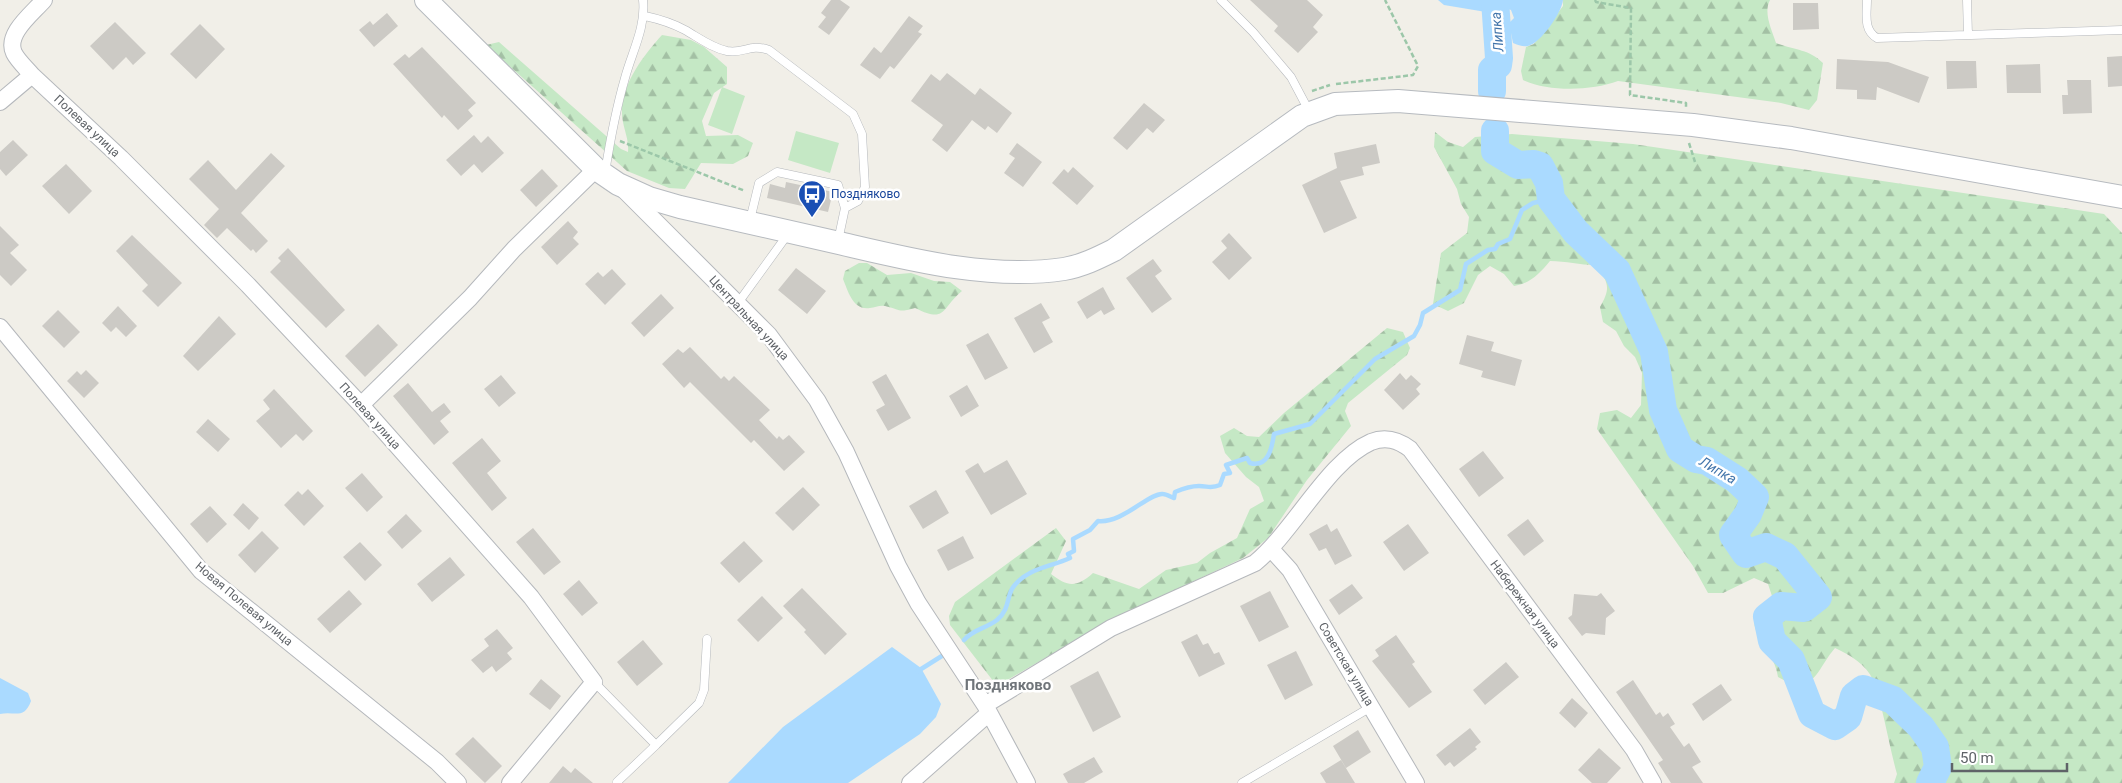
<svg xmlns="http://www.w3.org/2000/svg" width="2122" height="783" font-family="Roboto,sans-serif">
<defs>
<pattern id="forest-firs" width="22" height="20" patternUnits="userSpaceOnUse" patternTransform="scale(1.25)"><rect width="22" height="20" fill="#c5e8c5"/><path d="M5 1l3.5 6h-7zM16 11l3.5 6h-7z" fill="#a3c0a4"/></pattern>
</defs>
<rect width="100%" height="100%" fill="#f1efe8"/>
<path fill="#c5e8c5" d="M722,87l23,9 -13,38 -24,-9z
M796,131l43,12 -9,30 -42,-13z"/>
<path fill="url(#forest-firs)" d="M1563,0h207c-7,13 2,30 6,43 18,7 33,6 47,20l-6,37 -8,10 -28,-7 -163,-22c-27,10 -69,11 -95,-1l-2,-9 5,-24 8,-3 29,-38z
M662,35l29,5 13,7 23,20v17l-13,9 -12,28 4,15 32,-1 15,8 -5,13 -15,8 -32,-1 -16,26 -16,-1 -42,-17 -141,-126 13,-3 122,107 7,3c1,-12 -3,-19 -5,-30 -7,-32 20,-66 39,-87z
M1435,132l13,10 15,5 12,-10 37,-3 121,10 471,70 18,19v550h-228l3,-9c-8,-28 -14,-68 -24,-94 -7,-16 -23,-25 -38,-32 -19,22 -21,50 -57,29 -4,-26 -20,-30 -24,-55l7,-13 12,-10 -5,-15 -14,-6 -31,15h-15l-15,-27 -96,-137 3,-16 17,-3 14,8 10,-13 1,-32 -7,-16 -11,-11 -8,-15 -13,-9 -3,-15c11,-19 9,-25 -5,-42 -15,0 -29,-4 -45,-4 -11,13 -19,22 -36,25l-10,-12 -14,-8 -12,9 -14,28 -16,8 -15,-7 8,-51 26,-20 2,-16 -8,-13 -4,-15 -23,-42z
M859,263h8l20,12 24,-2 23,8 16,1 12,9c-21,17 -15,33 -47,17 -18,5 -13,2 -30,-2 -6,-1 -10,2 -15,2 -17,3 -22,-17 -27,-29l2,-8z
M1387,328l16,4 7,16 -3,7 -59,48 -3,8 6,15 -44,54 -39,58 -25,20 -138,65 -108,63 -47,-61 -1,-9 6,-14 101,-74 10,13 -15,33c17,13 25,14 42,-1l46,16 27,-19 31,-7 13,-10 27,-15 13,-29 14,-8 -5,-14 -13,-10 -21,-24 -5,-17 14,-8 13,8 12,1 25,-24z"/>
<path fill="#aadaff" d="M1438,0h125c-1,12 -22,43 -35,46 -5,1 -10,-1 -15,-3l-4,-20 5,-5 -3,-8 -8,-3 -3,11 -5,2 -9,-8 -42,-7z
M892,647l29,21 20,36 -5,13 -16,17 -72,49h-120l55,-56z
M0,678l28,15 3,8c-7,19 -16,10 -31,13z"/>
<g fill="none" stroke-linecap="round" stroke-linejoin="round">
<path stroke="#aadaff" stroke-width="4.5" d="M964,640c10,-11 21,-11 33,-20 14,-12 9,-25 17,-34 14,-18 37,-19 56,-28l-2,-4 6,-3 -1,-12 17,-9 8,-9c24,3 52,-29 65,-27 3,0 8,3 11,4l1,-6c7,-3 16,-6 24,-6 9,0 12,3 21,-1l4,-11 6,-1 -4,-8 21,-7 3,5c18,5 22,-15 24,-29l36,-10 65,-65 39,-23 6,-11 3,-12 37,-23 6,-26 22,-14 7,-1 3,-5 12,-5 12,-29 11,-7 18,-4
M918,671l27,-17"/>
<path stroke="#aadaff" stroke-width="28" d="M1492,91v-21l6,-5 1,-7 -4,-58
M1495,131v20l23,14 16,-1 6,2 9,17 2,16 25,33 41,39 37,81 9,58 17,39 16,10 11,2 30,19 18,17 -7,17 -15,21 13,19 20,-7 19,9 33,41 -14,11 -23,-2 -14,11 5,24 19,19 21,54 23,12 13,-9 6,-21 9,-7 30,11 28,27 14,20 3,20 -8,16"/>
</g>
<path fill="#cccac5" d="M831,0h9l10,7 -21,28 -11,-8 8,-10 -5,-4z
M1250,0h57l16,15 -10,12 5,5 -20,21 -24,-22 4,-5z
M1793,3h25l1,26 -26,1z
M387,13l11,13 -24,21 -15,-17 11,-9 3,4z
M909,16l14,10 -5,6 4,2 -28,35 -4,-3 -10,13 -20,-14 14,-18 7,6z
M115,22l31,31 -13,12 -7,-8 -13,13 -23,-24z
M200,24l25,25 -29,30 -26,-25z
M422,47l54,56 -8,7 5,6 -15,14 -14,-15 -2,3 -49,-54 12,-10 4,4z
M2122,56v30l-14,1 -1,-30z
M1837,59l51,3 41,15 -10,26 -42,-16 -1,13 -19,-1v-9l-21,-1z
M1946,61h30l1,27 -30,1z
M2040,64l1,29h-34l-1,-28z
M947,73l28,22 5,-7 32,25 -15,20 -9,-7 -3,4 -13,-10 -25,32 -15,-12 11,-15 -32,-24 20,-27 9,7z
M2067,80h24l1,33 -29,1 -1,-19h6z
M1144,103l21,17 -12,13 -6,-5 -20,22 -14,-12z
M474,135l7,8 7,-7 16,17 -22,20 -8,-9 -13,12 -15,-16z
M13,140l15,15 -22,21 -6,-7v-17z
M1017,143l25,19 -19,25 -19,-14 11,-15 -6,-4z
M1376,144l4,19 -18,4 2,8 -24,6 17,37 -33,15 -22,-48 35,-17 -3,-15z
M271,153l14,13 -44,47 27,28 -12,12 -3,-4 -2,2 -24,-23 -10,10 -13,-13 15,-16 -30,-30 19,-19 28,30z
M66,164l26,27 -23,23 -27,-28z
M1073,167l21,19 -17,19 -25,-22 12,-14 4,4z
M542,169l16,17 -22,21 -16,-17z
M786,182l47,10 -5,20 -61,-14 3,-14 15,4z
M568,221l10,11 -5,6 6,6 -22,21 -16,-18z
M0,226l19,19 -9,8 17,17 -16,16 -11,-11z
M1229,233l23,25 -23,22 -17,-18 15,-14 -6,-7z
M132,235l50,48 -24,24 -16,-16 6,-6 -32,-34z
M288,248l57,62 -19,18 -56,-56 11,-11 -3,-3z
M1153,259l9,12 -7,5 17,23 -20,14 -26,-35z
M796,268l30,23 -19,23 -29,-24z
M612,269l14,15 -21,21 -20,-21 13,-12 5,5z
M1103,287l12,22 -11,6 -3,-5 -14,9 -10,-17z
M661,294l13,14 -30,29 -13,-14z
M1041,303l9,15 -8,4 11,20 -19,11 -20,-35z
M118,306l19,20 -11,11 -10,-10 -5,5 -9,-9z
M58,310l22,22 -16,16 -22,-22z
M219,316l17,18 -38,37 -15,-15z
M378,324l20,21 -33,32 -20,-21z
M988,333l20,35 -23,12 -19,-35z
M1467,335l27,7 -3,9 31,9 -7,26 -34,-9 2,-6 -24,-7z
M690,347l31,32 3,-3 5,5 5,-5 36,34 -11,10 18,19 2,-3 4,4 6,-5 16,17 -21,19 -30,-31 -3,3 -61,-61 -6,6 -22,-24 16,-15 5,4z
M86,370l13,13 -15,15 -17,-17 10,-10 4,4z
M1400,373l6,7 5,-5 10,9 -5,5 4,5 -17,16 -19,-20z
M886,374l25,44 -23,13 -12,-21 9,-5 -13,-23z
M501,375l15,18 -17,14 -15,-18z
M408,383l24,29 12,-9 7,9 -11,9 9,11 -15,13 -41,-49z
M967,385l12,21 -18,11 -12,-21z
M274,389l39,42 -10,10 -7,-7 -15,14 -25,-27 14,-12 -7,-9z
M208,419l22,20 -12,13 -22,-20z
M482,438l19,23 -14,12 20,25 -15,13 -40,-48z
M1483,451l21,27 -25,19 -20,-28z
M1007,460l20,34 -36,21 -26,-44 13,-8 6,10z
M362,473l21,24 -16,15 -22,-24z
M803,487l17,18 -27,26 -18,-18z
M308,489l16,17 -20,20 -20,-21 14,-14 4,4z
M936,490l13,23 -26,16 -14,-23z
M243,503l16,15 -10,12 -16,-15z
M210,506l17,18 -20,19 -17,-19z
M406,514l16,17 -20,18 -15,-17z
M1528,519l16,22 -20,15 -17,-21z
M1327,524l4,8 6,-4 15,28 -17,9 -9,-17 -7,3 -10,-17z
M1408,524l21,29 -25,18 -21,-29z
M533,528l28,34 -17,13 -28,-33z
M262,531l17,17 -24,25 -17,-18z
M963,536l11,22 -26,13 -11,-21z
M744,541l19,20 -24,22 -19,-20z
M360,542l22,23 -17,16 -22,-24z
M450,557l15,18 -33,27 -15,-18z
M579,580l19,23 -16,13 -19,-22z
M1352,584l11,14 -24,17 -10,-15z
M802,588l45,46 -22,21 -21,-23 2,-2 -23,-24z
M349,590l13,14 -32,29 -13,-14z
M1270,591l19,36 -30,15 -19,-36z
M1601,593l14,18 -9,7 -1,17 -19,-2 -4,3 -14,-18 4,-3 2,-21 23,2z
M762,596l21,22 -25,24 -21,-22z
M497,629l16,19 -6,5 5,6 -16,13 -4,-6 -9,7 -12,-13 18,-14 -5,-7z
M1197,634l6,11 5,-2 6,11 5,-2 6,12 -26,13 -18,-35z
M1396,635l19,27 -3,2 20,28 -23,16 -37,-47 7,-5 -4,-6z
M643,640l20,24 -26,22 -20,-24z
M1296,651l17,34 -28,15 -18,-35z
M1506,662l13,15 -34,28 -12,-15z
M1098,671l23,46 -28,15 -23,-46z
M541,679l20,17 -11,14 -21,-16z
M1633,680l23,35 4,-3 3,5 5,-4 7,11 -5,3 14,20 5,-4 12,19 -9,5 11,16h-32l-13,-20 5,-3 -47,-68z
M1721,684l11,16 -29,21 -11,-17z
M1572,698l16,15 -13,15 -16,-15z
M1470,728l11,14 -6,5 2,2 -23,18 -4,-5 -5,4 -9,-11z
M1358,730l13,22 -25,16 -13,-22z
M473,737l29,29 -17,17 -30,-29z
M1599,748l22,20 -14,15h-15l-14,-13z
M1094,757l9,15 -19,11h-16l-5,-9z
M1341,760l14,23h-29l-6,-10z
M563,766l8,7 4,-5 18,15h-44z"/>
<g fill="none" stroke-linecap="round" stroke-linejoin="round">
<g stroke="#b5b8bc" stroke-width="9">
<path id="lane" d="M1221,0l32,32 38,45 18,34
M1867,0c0,14 -4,30 10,38l245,-8
M1967,0l1,35
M645,16c14,3 27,7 40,14 14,8 27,18 42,21 18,3 22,-8 42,-1l84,64 9,20 3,53 -7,14 -13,7
M605,173c5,-32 11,-64 20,-95 7,-26 21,-51 18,-78
M750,220l9,-37 18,-11 61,13 7,23 -7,33
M738,303l50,-69
M594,682l62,63 43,-42 5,-13 3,-51
M617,782l39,-37
M1242,783l129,-76"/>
</g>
<g stroke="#b5b8bc" stroke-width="18">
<path id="street" d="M32,75l89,83 127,127 113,120 170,192 63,85 -84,101
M0,102l32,-27c-5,-6 -14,-14 -18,-22 -9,-19 19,-40 30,-53
M625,191l144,144 48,65 29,52 52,114 20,37 67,102 42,78
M0,327l201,244 236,191 21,21
M361,405l109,-107 44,-49 82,-80
M1271,549l19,21 126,213
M985,705l126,-77 144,-65c39,-32 73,-102 116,-121 15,-6 27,-2 39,7l224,301 19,33
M910,783l79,-70"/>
</g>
<g stroke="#b6babf" stroke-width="24">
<path id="secondary" d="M426,0l170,169 22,15 31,14 31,9c53,12 106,24 159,36 73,17 151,37 225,26 18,-3 34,-11 50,-19l188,-134 33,-12 63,-3 295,24 98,13 331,59"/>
</g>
<path stroke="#9cc7a9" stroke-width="2.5" stroke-dasharray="5 2.5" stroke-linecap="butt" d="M1595,0l1,2 35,6 -1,87 56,8v4
M1336,84l77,-9 5,-9 -33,-66
M1312,91l18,-6
M620,141l125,50
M1689,143l6,19"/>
<use href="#lane" stroke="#fff" stroke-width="8"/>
<use href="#street" stroke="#fff" stroke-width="16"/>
<use href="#secondary" stroke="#fff" stroke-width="22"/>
</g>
<defs>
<g id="bus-pin" transform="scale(1.4375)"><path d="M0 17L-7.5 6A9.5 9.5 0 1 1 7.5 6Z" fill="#1a4fb4" stroke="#fff"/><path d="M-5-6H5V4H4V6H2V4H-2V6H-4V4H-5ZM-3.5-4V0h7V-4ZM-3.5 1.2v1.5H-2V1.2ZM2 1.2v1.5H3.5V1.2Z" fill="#fff"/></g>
</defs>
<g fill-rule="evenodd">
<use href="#bus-pin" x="812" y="194"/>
</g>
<g text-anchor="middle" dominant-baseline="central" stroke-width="5" stroke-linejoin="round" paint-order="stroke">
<g font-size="12" fill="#5f6368" stroke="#fff">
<text transform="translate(87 126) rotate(43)">Полевая улица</text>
<text transform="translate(749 318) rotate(47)">Центральная улица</text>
<text transform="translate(370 416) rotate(48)">Полевая улица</text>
<text transform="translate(244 604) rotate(40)">Новая Полевая улица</text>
<text transform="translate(1525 604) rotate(53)">Набережная улица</text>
<text transform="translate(1346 664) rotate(59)">Советская улица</text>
</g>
<g font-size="12" fill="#164399" stroke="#fff" text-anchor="start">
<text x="831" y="194">Поздняково</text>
</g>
<g font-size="14" font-style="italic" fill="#4174aa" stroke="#fff">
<text transform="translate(1497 32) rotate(-94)">Липка</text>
<text transform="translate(1718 470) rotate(30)">Липка</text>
</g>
<g font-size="15" font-weight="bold" fill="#70757a" stroke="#fff">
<text x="1008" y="685">Поздняково</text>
</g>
</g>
<path d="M1952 763v8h115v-8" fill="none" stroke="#5f6368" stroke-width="2.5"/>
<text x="1960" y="763" font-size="15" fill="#5f6368" stroke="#ffffff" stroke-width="4" paint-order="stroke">50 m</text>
</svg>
